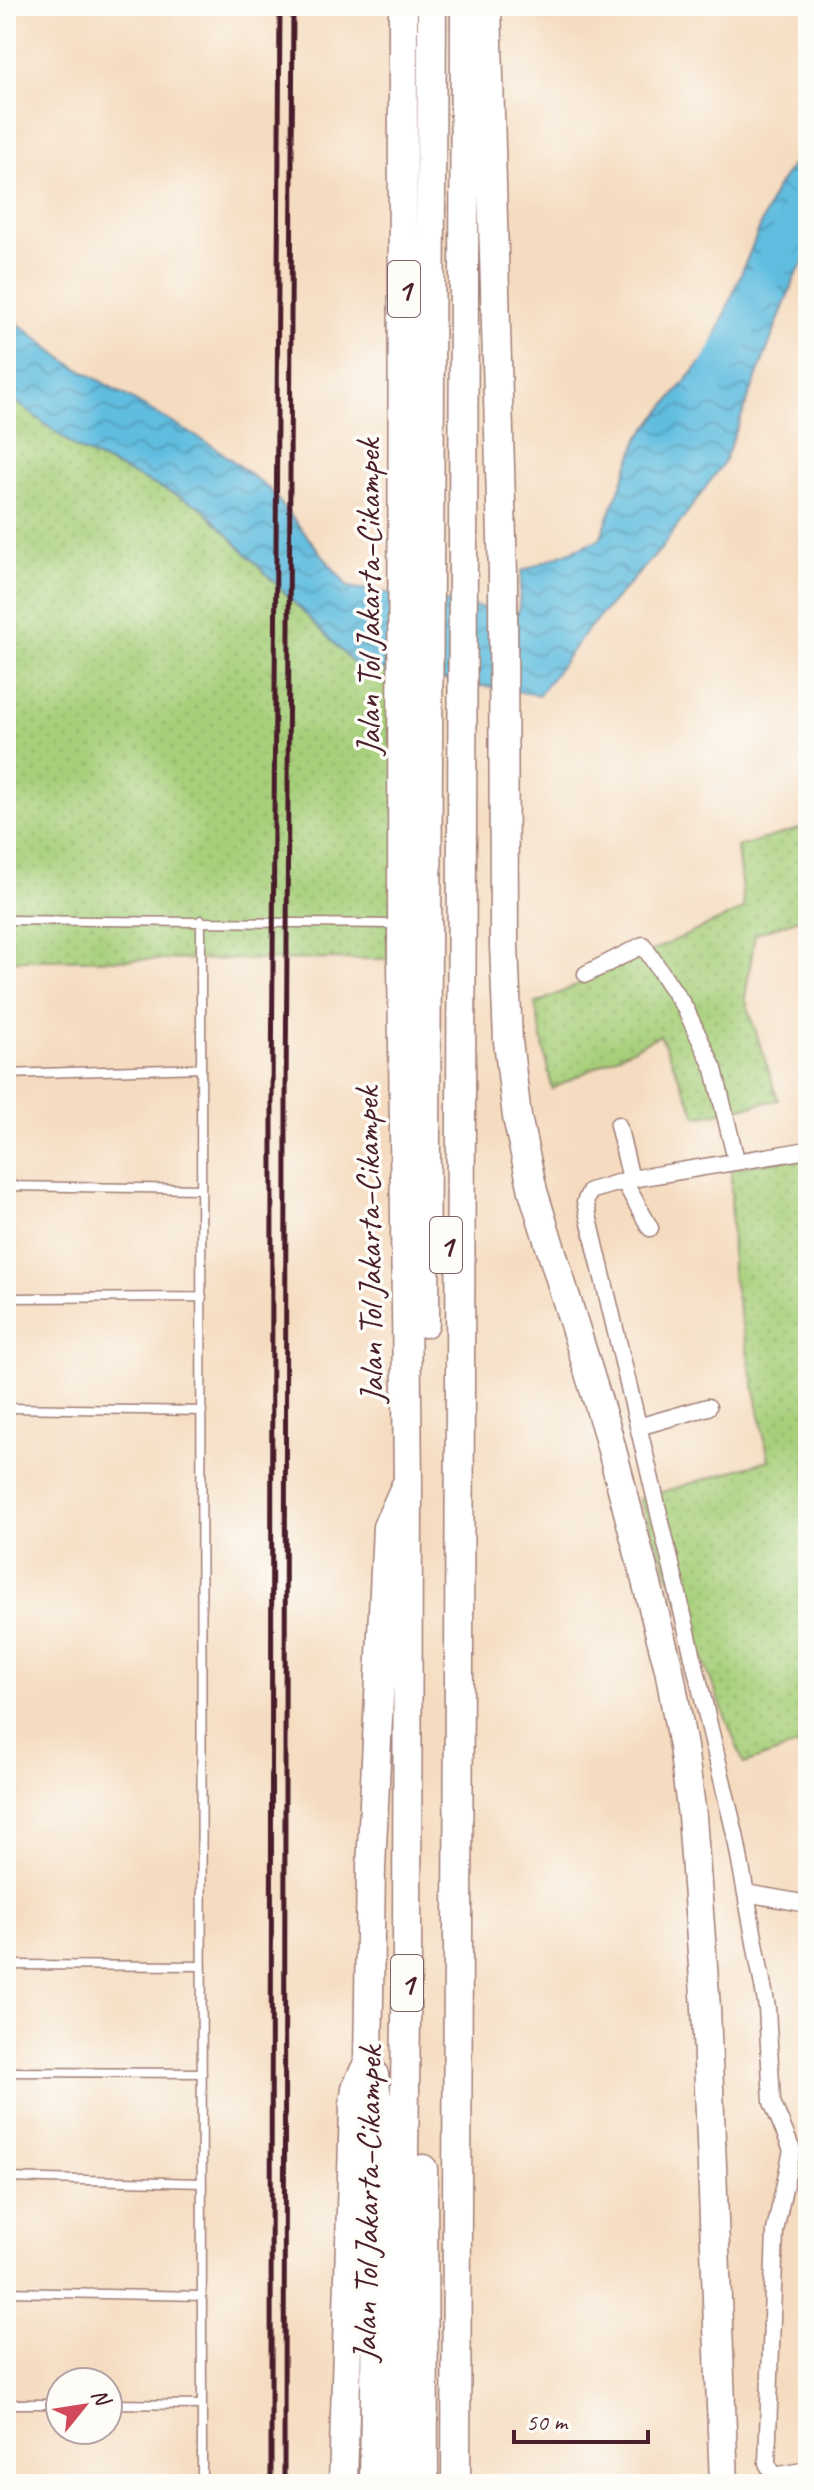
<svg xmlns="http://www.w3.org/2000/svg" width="814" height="2490" font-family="Caveat,sans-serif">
<defs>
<pattern id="grass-dots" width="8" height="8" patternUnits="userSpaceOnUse" patternTransform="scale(2)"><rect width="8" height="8" fill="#a7cf7a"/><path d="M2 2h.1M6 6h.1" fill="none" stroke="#91b16a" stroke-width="1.8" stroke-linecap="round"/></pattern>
<pattern id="water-waves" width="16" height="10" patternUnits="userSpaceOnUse" patternTransform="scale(2)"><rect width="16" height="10" fill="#61bddf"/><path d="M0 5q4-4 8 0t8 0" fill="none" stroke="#5299b5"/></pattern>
</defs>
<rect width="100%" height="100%" fill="#fdfcf7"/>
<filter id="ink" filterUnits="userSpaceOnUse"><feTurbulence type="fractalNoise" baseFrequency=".0125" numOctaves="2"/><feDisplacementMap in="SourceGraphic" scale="16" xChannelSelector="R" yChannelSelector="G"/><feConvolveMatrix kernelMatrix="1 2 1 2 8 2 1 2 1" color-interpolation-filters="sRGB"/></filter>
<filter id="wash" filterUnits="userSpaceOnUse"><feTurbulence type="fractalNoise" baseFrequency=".006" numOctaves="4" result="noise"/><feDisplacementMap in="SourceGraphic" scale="32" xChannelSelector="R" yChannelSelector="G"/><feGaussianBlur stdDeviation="1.8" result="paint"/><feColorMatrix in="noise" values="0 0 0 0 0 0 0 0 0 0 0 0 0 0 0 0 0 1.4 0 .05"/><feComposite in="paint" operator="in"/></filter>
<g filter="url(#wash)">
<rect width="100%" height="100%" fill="#f5dcc0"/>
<path fill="url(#grass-dots)" stroke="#787752" stroke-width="2" d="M6,394l72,55 122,57 157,160 47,8 -2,285 -396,1z
M808,826v90l-53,18 -10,64 33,102 -81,17 -37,-82 -108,54 -17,-85 209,-95 -7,-62z
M805,1156l3,11v575l-64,22 -105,-265 130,-39 -37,-185 -1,-106z"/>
<path fill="url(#water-waves)" stroke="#566e85" stroke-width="2" d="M808,142v114l-12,18 -72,188 -64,88 -72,79 -49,66 -183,-29 -156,-160 -122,-57 -72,-55v-80l60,47 150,87 54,42 78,97 170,26 4,-42 78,-32 39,-101 70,-85 66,-163z"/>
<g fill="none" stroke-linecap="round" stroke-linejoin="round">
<path stroke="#61bddf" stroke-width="32" d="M707,387l101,-192"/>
</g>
</g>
<g filter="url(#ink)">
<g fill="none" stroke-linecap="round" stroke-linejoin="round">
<g stroke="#a07e76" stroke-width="11">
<path id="lane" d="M6,920l391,4
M201,920l1,1564
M6,1074l195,-6
M6,1186l195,3
M6,1298l196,-1
M6,1408l196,3
M6,1965l196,1
M6,2072l196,1
M6,2178l196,5
M6,2292l196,4
M6,2404h54
M108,2404l94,1"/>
</g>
<g stroke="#a07e76" stroke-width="19">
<path id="street" d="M586,974l57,-29 42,63 29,61 22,91
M618,1125l13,54
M808,1150l-177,29 -41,12 -5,11 150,632 32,174 5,94 20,48 -17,81 -8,232 7,13 34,-6
M624,1181l26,47
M638,1427l70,-20
M746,1893l62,11"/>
</g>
<g stroke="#a07e76" stroke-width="31">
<path id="highway" d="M487,6l16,568 1,371 4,96 9,76 16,74 74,240 62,238 14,78 9,69 14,192 18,476
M425,1323l7,-1317
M423,2169l1,315
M343,2484l11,-379 2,-17 12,-25
M374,2484l4,-379 -4,-30 -6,-12 3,-195 16,-341 18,-40
M399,2484l8,-529 1,-474 -6,-522 1,-953
M456,2484l9,-2478"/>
</g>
<use href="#lane" stroke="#fff" stroke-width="8"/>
<use href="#street" stroke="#fff" stroke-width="16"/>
<use href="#highway" stroke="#fff" stroke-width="28"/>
<path stroke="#4a1f2b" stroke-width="5" d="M271,2484l1,-1387 8,-1091
M284,2484l2,-1387 7,-1091"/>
</g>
</g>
<g text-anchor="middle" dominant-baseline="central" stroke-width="7" stroke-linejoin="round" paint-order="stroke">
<g fill="#fdfcf7" stroke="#806168" stroke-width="2">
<rect x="388" y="261" width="32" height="56" rx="6"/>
<rect x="430" y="1217" width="32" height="56" rx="6"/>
<rect x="391" y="1955" width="32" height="56" rx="6"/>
</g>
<g font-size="32" font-weight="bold" fill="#4a1f2b">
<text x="404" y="289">1</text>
<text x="446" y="1245">1</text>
<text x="407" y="1983">1</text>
</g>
<g font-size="34" fill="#4a1f2b" stroke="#fdfcf7">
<text transform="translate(368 597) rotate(-90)">Jalan Tol Jakarta–Cikampek</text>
<text transform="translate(369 1245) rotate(-91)">Jalan Tol Jakarta–Cikampek</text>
<text transform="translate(367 2204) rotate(-89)">Jalan Tol Jakarta–Cikampek</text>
</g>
</g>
<rect width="814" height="2490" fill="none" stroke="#fdfcf7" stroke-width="32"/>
<g transform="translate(84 2406) rotate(60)"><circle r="38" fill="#fdfcf7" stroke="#b5a4a5" stroke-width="2"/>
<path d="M0-6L14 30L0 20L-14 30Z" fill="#d1495b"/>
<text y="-12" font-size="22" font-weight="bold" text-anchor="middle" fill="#4a1f2b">N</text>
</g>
<path d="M514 2430v12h134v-12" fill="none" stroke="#4a1f2b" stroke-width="4"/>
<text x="526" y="2430" font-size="24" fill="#4a1f2b" stroke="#fdfcf7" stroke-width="6" paint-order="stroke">50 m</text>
</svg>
